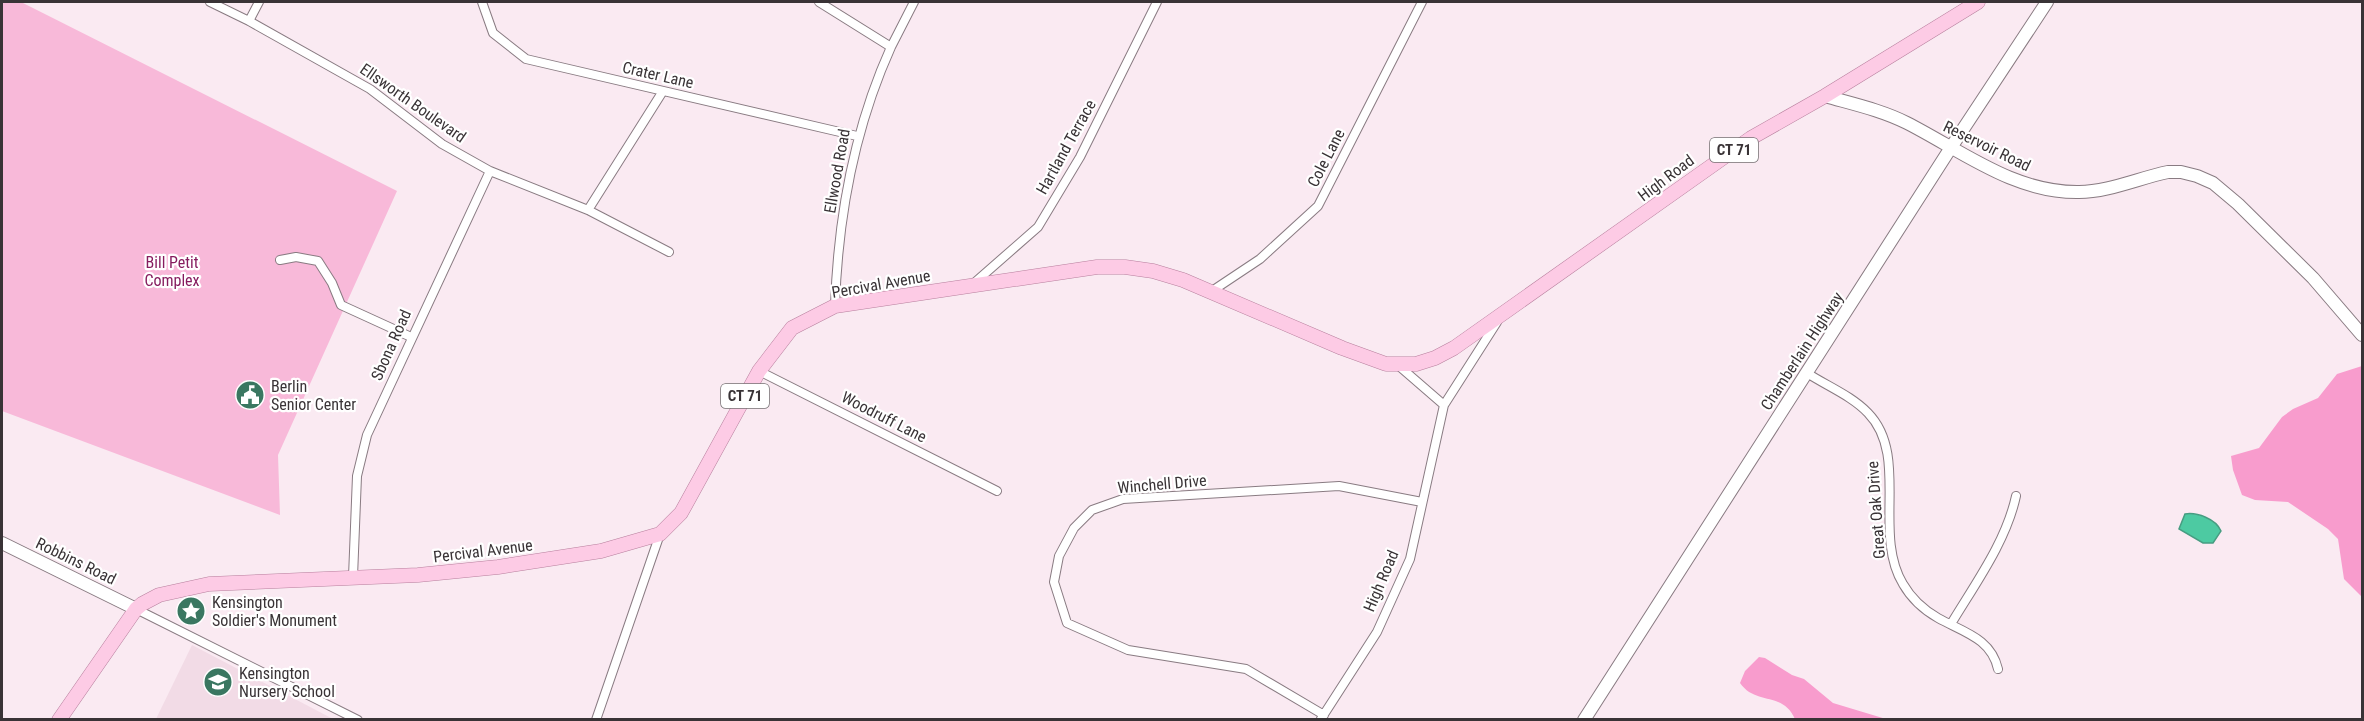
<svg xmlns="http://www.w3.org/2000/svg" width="2364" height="721" font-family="'Roboto Condensed',sans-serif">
<rect width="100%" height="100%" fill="#faeaf2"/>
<path fill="#f2dbe6" d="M192,645l141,74h-177z"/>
<path fill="#f8b9d9" d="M2,2h19l376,189 -119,264 2,60 -278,-104z"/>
<path fill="#f89ccd" d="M2362,366v231l-18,-18 -6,-40 -10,-10 -40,-27 -33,-2 -13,-5 -9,-25 -2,-14 28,-8 23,-31 11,-8 25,-11 19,-24z
M1759,657l6,1 27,17 12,4 29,24 53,16h-91c-12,-28 -39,-13 -55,-36l5,-12z"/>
<path fill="#4dcaa2" stroke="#479d82" stroke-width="1.5" d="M2185,514c12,-2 31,5 36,17l-8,12h-10l-24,-14z"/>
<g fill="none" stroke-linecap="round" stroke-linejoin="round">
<g stroke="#897b82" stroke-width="10">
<path id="street" d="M210,2l39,19 121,68 72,55 48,27 98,39 81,42
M482,2l11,31 33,26 331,77
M819,2l72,45 23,-45
M249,21l10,-19
M588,210l75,-119
M280,260l16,-3 22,4 14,22 9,22 70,32
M973,284l65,-57 42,-70 77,-155
M1212,291l48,-32 58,-53 104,-204
M835,306c3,-90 19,-177 56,-259
M1399,366l45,39
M759,371l238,120
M1807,373c20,13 45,23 61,40 42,43 4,120 35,171 8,14 21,26 35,34 25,14 53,20 60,51
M353,577l4,-101 10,-41 123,-264
M136,609l222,111
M1951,624c24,-40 55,-82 65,-128
M1324,715l-78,-46 -118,-19 -61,-27 -13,-41 5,-26 15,-28 18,-18 31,-11 216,-13 83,16
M1321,719l56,-87 33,-73 34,-154 53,-83
M596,720l64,-186"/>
</g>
<g stroke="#897b82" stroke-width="14">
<path id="secondary" d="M1825,96c28,8 56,14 82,27 55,28 107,70 172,69 29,0 60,-14 89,-20h13l16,4 16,7 25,21 75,74 49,57
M2,543l134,66
M1584,720l366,-571 97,-147"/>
</g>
<g stroke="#b77f9d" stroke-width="15">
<path id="primary" d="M59,720l77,-111 6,-5 17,-9 50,-11 209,-9 80,-8 103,-16 59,-17 21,-21 78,-142 33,-43 43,-22 262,-39h28l28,4 30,9 159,68 44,16h30l19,-6 19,-10 297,-210 74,-42 153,-94"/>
</g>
<use href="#street" stroke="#fff" stroke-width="8"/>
<use href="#secondary" stroke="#fff" stroke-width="12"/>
<use href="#primary" stroke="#fdcbe5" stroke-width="14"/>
</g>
<defs>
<g id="civic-disc" transform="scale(1.5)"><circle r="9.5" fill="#3a7761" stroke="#fff"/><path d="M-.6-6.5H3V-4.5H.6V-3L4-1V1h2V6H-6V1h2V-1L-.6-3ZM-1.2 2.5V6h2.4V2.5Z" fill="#fff"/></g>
<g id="sight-disc" transform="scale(1.5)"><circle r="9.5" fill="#3a7761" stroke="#fff"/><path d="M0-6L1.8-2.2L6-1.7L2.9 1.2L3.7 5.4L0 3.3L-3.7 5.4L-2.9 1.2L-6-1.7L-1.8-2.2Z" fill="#fff"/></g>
<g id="school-disc" transform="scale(1.5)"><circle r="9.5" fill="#3a7761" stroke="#fff"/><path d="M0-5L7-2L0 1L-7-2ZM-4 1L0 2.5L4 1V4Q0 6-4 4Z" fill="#fff"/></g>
</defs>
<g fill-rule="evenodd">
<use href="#civic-disc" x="250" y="395"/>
<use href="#sight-disc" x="191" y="611"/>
<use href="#school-disc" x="218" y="682"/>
</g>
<g text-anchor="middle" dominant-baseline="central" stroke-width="4.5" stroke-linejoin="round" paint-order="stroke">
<g fill="#fff" stroke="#747072" stroke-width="1.5">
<rect x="1710" y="138" width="48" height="24" rx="4.5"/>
<rect x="721" y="384" width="48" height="24" rx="4.5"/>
</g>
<g font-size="15" font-weight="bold" fill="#393336">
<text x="1734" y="150">CT 71</text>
<text x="745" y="396">CT 71</text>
</g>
<g font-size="16" fill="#393336" stroke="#fff">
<text transform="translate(658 75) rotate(13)">Crater Lane</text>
<text transform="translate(413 103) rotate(35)">Ellsworth Boulevard</text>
<text transform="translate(1987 146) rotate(26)">Reservoir Road</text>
<text transform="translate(1066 147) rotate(-61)">Hartland Terrace</text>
<text transform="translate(1326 158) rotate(-63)">Cole Lane</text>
<text transform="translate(837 171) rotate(-80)">Ellwood Road</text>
<text transform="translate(1666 178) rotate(-37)">High Road</text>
<text transform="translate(881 284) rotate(-10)">Percival Avenue</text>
<text transform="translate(391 345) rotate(-66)">Sbona Road</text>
<text transform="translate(1802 351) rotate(-57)">Chamberlain Highway</text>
<text transform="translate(884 417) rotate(27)">Woodruff Lane</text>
<text transform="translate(1162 484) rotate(-5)">Winchell Drive</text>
<text transform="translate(1876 510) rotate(-94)">Great Oak Drive</text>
<text transform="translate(483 551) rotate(-7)">Percival Avenue</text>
<text transform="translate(76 561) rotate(26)">Robbins Road</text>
<text transform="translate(1381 581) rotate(-67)">High Road</text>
</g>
<g font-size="16" fill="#861c5f" stroke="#fff">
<text x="172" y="262">Bill Petit<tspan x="172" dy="18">Complex</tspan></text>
</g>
<g font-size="16" fill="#393336" stroke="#fff" text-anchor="start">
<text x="271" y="386">Berlin<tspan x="271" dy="18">Senior Center</tspan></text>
<text x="212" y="602">Kensington<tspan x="212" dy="18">Soldier's Monument</tspan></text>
<text x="239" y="673">Kensington<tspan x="239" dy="18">Nursery School</tspan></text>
</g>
</g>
<rect width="2364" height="721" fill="none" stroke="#393336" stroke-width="6"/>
</svg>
